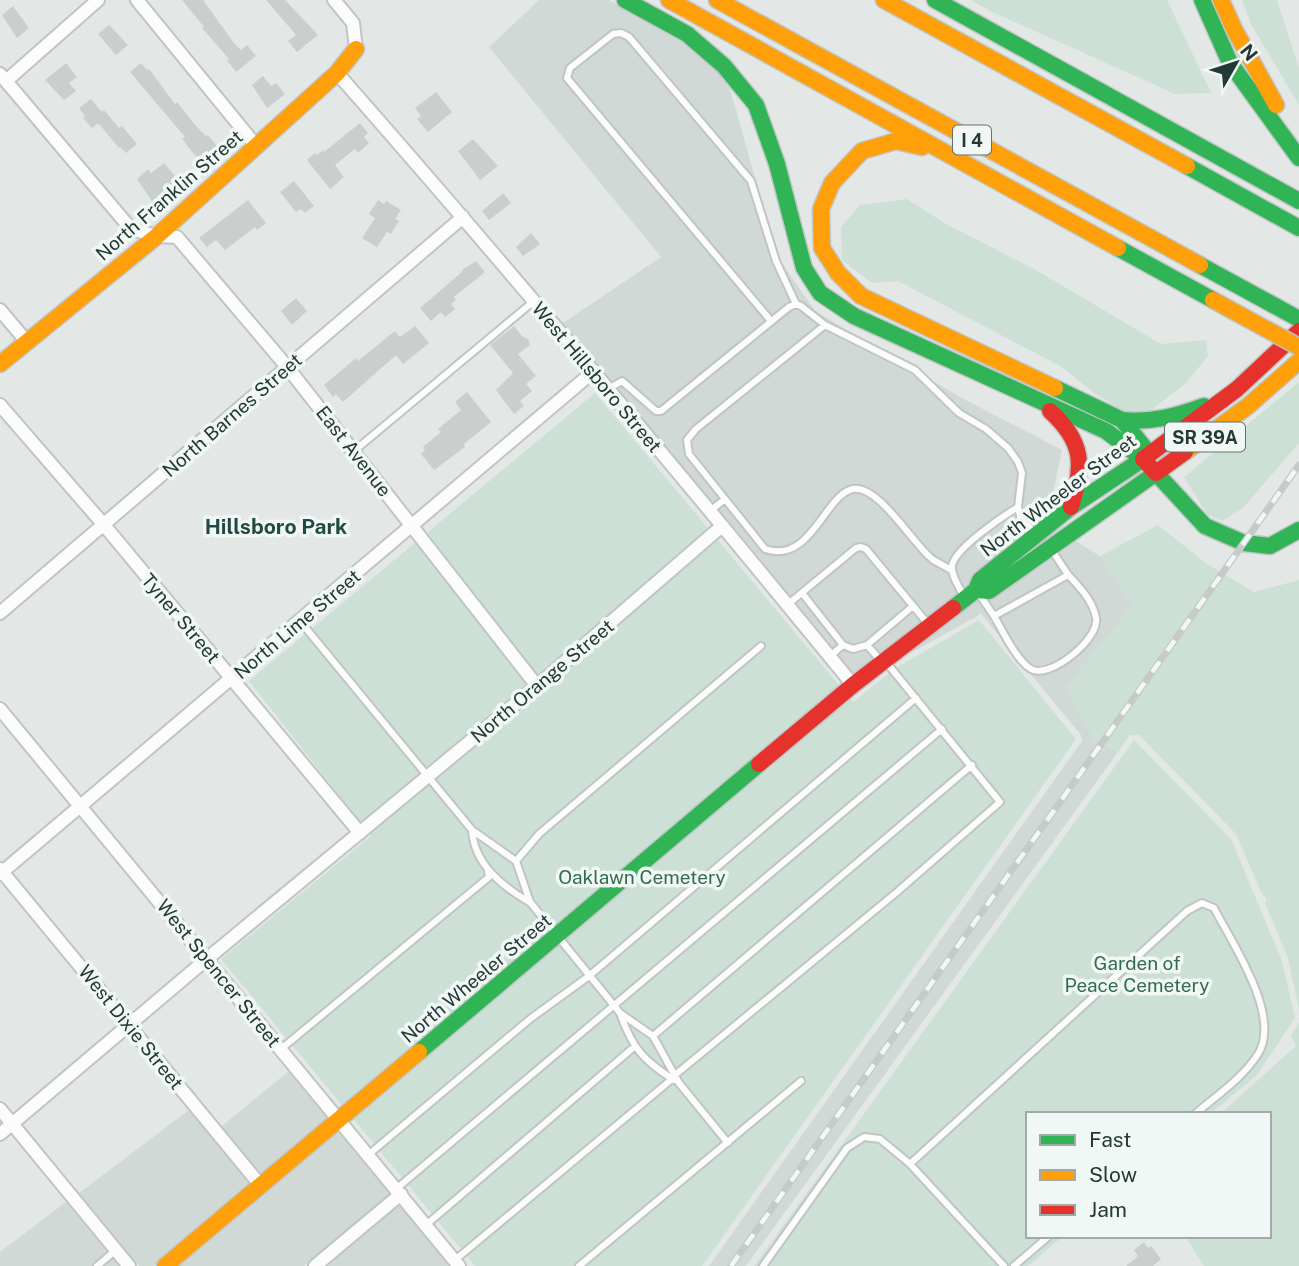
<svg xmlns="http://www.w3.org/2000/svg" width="1299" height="1266" font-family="'Public Sans',sans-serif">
<rect width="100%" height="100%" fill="#e3e8e6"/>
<path fill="#d1d9d6" d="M539,0h70l73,40 46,42 49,174 38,55 145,86 102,53 -14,67 -79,69 -114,89 -292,-352 98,-66 -172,-210z
M1074,540l26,16 33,50 -67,81 29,54 23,11 -372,514h-37l373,-525 -1,-6 -100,-121 -90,50 86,-66z
M289,1071l40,49 -67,55 -40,-49z
M189,1110l61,75 -96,81h-15l-60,-73z
M338,1131l52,63 -86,72h-128z
M66,1202l53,64h-119v-14z
M399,1204l50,62h-123z"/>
<path fill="#cde0d5" d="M971,0h196l44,93 -36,1 -187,-84z
M1242,0h35l22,68v37l-48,-81z
M907,199l39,25 90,46 125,74 45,-4 2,16 -22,27 -36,28h-27l-29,-18 -32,-26 -164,-86 -26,2 -30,-23 -1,-33 19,-22z
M1299,382v61l-56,65 -21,13 -15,-7 -23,-37z
M595,393l258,309 41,-33 85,-49 97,119 -374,527h-227l-254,-307 150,-123 -122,-155z
M1158,525l49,39 47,28 45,-12v429l-11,-51 -23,-55 2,-4 -5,-5 -26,-60 -97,-99h-9l-12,17 -23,-11 -29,-54 67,-81 -33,-50z
M1134,740l97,99 51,122 13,57 -38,57 -47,39h-182v122h35l-35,30h-274z
M1299,1022v244h-95l-19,-30h84v-122h-49l76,-68 -5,-11z"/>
<path fill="#cacfcd" d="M182,0h21l31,43 7,7 6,-5 9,11 -20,16 -9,-12 2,-1 -27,-31 2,-1z
M266,0h19l33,35 -21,17 -9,-11 8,-6z
M13,6l16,22 -12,10 -15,-23z
M109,25l19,20 -12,10 -18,-21z
M66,63l11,14 -8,6 7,8 -12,9 -19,-20z
M141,63l6,7 2,-1 26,35 2,-2 20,25 9,9 2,-1 9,11 -13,10 -5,2 -5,-4 -12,-15 3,-2 -55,-65z
M263,76l8,10 5,-3 9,11 -18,14 -15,-23z
M436,92l16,20 -24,20 -11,-13 4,-3 -6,-8z
M91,99l11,13 2,-2 15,18 3,-2 15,18 -11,9 -6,-6 -1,1 -19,-23 -3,-1 -5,4 -9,-10 2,-2 -6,-8z
M360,123l8,10 -4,4 5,6 -11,10 -3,-4 -20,16 9,12 -14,12 -23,-29 8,-7 2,2 6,-5 1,2z
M473,139l25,27 -18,14 -22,-29z
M164,163l14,17 -26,21 -15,-22 11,-10 3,4z
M294,181l20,25 -9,7 -4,-4 -5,3 -16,-20z
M503,193l8,10 -22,17 -7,-9z
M248,200l18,23 -9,7 -2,-3 -30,23 -9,-10 -9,7 -8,-9z
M378,200l6,4 2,-3 15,9 -6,9 4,2 -8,13 -4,-2 -10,15 -15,-9 13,-20 -6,-4z
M531,233l9,11 -17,12 -7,-9z
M476,261l9,11 -31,25 2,3 -5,4 4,5 -10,8 -4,-5 -10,9 -11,-13 43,-37 -1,-1z
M296,298l11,13 -15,14 -11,-14z
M415,326l14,17 -26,21 -7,-9 -53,47 -7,-8 -3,3 -9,-12 32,-27 2,3 37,-30 5,6z
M514,326l8,10 6,3 2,6 -12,9 18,22 -10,8 6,7 -12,10 4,5 -10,8 -18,-24 17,-17 -23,-28z
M467,392l24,30 -27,22 1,3 -31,23 -13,-16 4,-4 -2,-3 18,-15 -3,-3 23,-19 -6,-8z
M1144,1242l4,6 3,-2 10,13 -8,7h-27l12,-10 -4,-6z"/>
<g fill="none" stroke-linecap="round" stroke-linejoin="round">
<g stroke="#c0c5c3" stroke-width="10">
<path id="lane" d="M771,321l-204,-243 3,-10 43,-34 8,-1 8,4 122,144 25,80 20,43
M608,389l14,-8 34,30h5l128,-104 7,-3 5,2 24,19
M354,451l180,-150
M725,499l40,50c46,16 60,-55 88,-60 25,-5 60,55 79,70 6,4 13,7 19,11
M710,511l15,-12 -36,-45 -2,-14 9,-11 129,-104 90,45 44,43 27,16 22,19 10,14 4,11 -4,34 3,13 15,13
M802,593l41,52 -13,11
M979,594l15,22 74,-41
M964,597c-4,-9 -13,-21 -12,-31 2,-17 51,-50 66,-59
M787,605l69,-57 5,-1 5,2 62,75
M994,616c8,14 23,45 37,53 18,11 69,-30 65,-51 -4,-20 -17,-30 -29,-45 -5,-7 -10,-15 -15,-23
M300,621l172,209 44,31 14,41 90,111 33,23 26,47 49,60
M843,645l10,4 14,-4 14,16
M867,645l46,-39
M472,830c2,34 30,56 57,72
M516,861l23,-27 222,-188
M620,1013c12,35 24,48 54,67
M653,1036l319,-271
M281,1049l208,-172 -1,-6
M675,1075l222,-183 103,-90 -114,-140
M368,1155l162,-136 59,-43 327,-278
M396,1189l546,-460
M426,1225l208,-178
M455,1260l217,-181
M97,1266l19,-16
M579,1266l222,-185
M763,1266l84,-118 17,-11 16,2 30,25
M1004,1266l-94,-102 277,-253 15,-8 12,5c18,35 68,108 44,146 -15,24 -42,42 -63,60
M1014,1266l35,-30"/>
</g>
<g stroke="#c0c5c3" stroke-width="16">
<path id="street" d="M137,0l120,147
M334,0l19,23 3,26
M337,73c176,200 347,405 516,612
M0,74l131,155 26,7 20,1 111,131 249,318
M6,81l92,-81
M0,310l27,32
M0,405l104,120 256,308
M0,613l463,-396
M0,709l459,557
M0,869l261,317
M0,874l594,-503
M0,1109l129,157
M0,1134l208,-176 329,-272 185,-160
M315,1266l86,-72"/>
</g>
<g stroke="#c0c6c4" stroke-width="19">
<path id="fast" d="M625,0l62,34 37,32 32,39 21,59 27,104 16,25 34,23 252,115 37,28
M935,0l364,201
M1202,0l28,63 69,95
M1187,166l112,62
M1118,248l95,52
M1200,265l99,54
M1055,388l67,32 22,27 -1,9
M1122,420c29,3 55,-4 82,-14
M976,590l13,1 167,-118 49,53 39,17 26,3 29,-16
M953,608l23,-18 4,-10 91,-73 72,-48
M419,1052l340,-288"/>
</g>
<g stroke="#c0c6c4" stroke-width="19">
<path id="slow" d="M669,0l449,248
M717,0l483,265
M884,0l303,166
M1221,0l13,29 42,76
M922,147l-26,-6 -34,10 -30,32 -11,26 1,39 16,25 23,23 194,92
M0,364l157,-128 180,-163 19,-24
M1185,452l63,-46 51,-45
M165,1266l254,-214"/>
</g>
<g stroke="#c0c6c4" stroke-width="19">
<path id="jam" d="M1050,411c34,31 34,54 21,96
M1185,452l-29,21 -13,-14 94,-70 62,-58
M759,764l94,-79 100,-77"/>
</g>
<use href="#lane" stroke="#fbfcfb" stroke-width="6"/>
<use href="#street" stroke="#fbfcfb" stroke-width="12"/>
<use href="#fast" stroke="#30b455" stroke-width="16"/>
<use href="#slow" stroke="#ff9f0a" stroke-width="16"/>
<use href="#jam" stroke="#e5322d" stroke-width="16"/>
<g stroke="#c6cac9" stroke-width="7">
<path id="rail" d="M731,1266l568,-801"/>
</g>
<use href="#rail" stroke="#f1f7f5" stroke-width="4.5" stroke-dasharray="13" stroke-linecap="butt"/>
<g stroke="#bcc4c3" stroke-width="19" stroke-linecap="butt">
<path id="slow-bridge" d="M1213,300l86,47"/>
</g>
<use href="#slow-bridge" stroke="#ff9f0a" stroke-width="16"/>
</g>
<g text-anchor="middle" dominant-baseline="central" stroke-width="7" stroke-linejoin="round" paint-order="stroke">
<g fill="#f1f7f5" stroke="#61726f" stroke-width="2">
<rect x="953" y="125.5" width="38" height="29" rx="5"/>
<rect x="1165" y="422.5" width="80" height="29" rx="5"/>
</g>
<g font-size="18" font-weight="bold" fill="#233936">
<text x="972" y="140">I 4</text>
<text x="1205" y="437">SR 39A</text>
</g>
<g font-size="19" fill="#233936" stroke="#f1f7f5">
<text transform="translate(169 195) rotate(-41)">North Franklin Street</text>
<text transform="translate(597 377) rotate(50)">West Hillsboro Street</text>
<text transform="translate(232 415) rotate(-41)">North Barnes Street</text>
<text transform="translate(354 451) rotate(52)">East Avenue</text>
<text transform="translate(1058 495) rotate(-37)">North Wheeler Street</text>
<text transform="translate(181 618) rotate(50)">Tyner Street</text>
<text transform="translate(297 624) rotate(-40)">North Lime Street</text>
<text transform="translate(542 681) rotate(-40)">North Orange Street</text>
<text transform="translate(219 973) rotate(51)">West Spencer Street</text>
<text transform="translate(476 978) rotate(-40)">North Wheeler Street</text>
<text transform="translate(131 1027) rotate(51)">West Dixie Street</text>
</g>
<g font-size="19" fill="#316d4e" stroke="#f1f7f5">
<text x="642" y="877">Oaklawn Cemetery</text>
<text x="1137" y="963">Garden of<tspan x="1137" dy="22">Peace Cemetery</tspan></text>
</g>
<g font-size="21" font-weight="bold" fill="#214a44" stroke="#f1f7f5">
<text x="276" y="526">Hillsboro Park</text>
</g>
</g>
<rect x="1026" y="1112" width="245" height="126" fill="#f1f7f5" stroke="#9faba9" stroke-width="2"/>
<rect x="1040" y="1135" width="35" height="10" fill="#30b455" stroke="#9faba9" stroke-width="2"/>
<text x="1089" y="1147" font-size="21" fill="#233936">Fast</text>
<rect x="1040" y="1170" width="35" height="10" fill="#ff9f0a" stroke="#9faba9" stroke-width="2"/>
<text x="1089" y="1182" font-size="21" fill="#233936">Slow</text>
<rect x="1040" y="1205" width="35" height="10" fill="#e5322d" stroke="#9faba9" stroke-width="2"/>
<text x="1089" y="1217" font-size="21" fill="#233936">Jam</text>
<g transform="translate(1236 63) rotate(51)" stroke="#f1f7f5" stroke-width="5" paint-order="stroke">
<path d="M0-5L12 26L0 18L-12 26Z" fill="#233936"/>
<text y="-10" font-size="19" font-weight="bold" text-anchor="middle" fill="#233936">N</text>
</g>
</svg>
